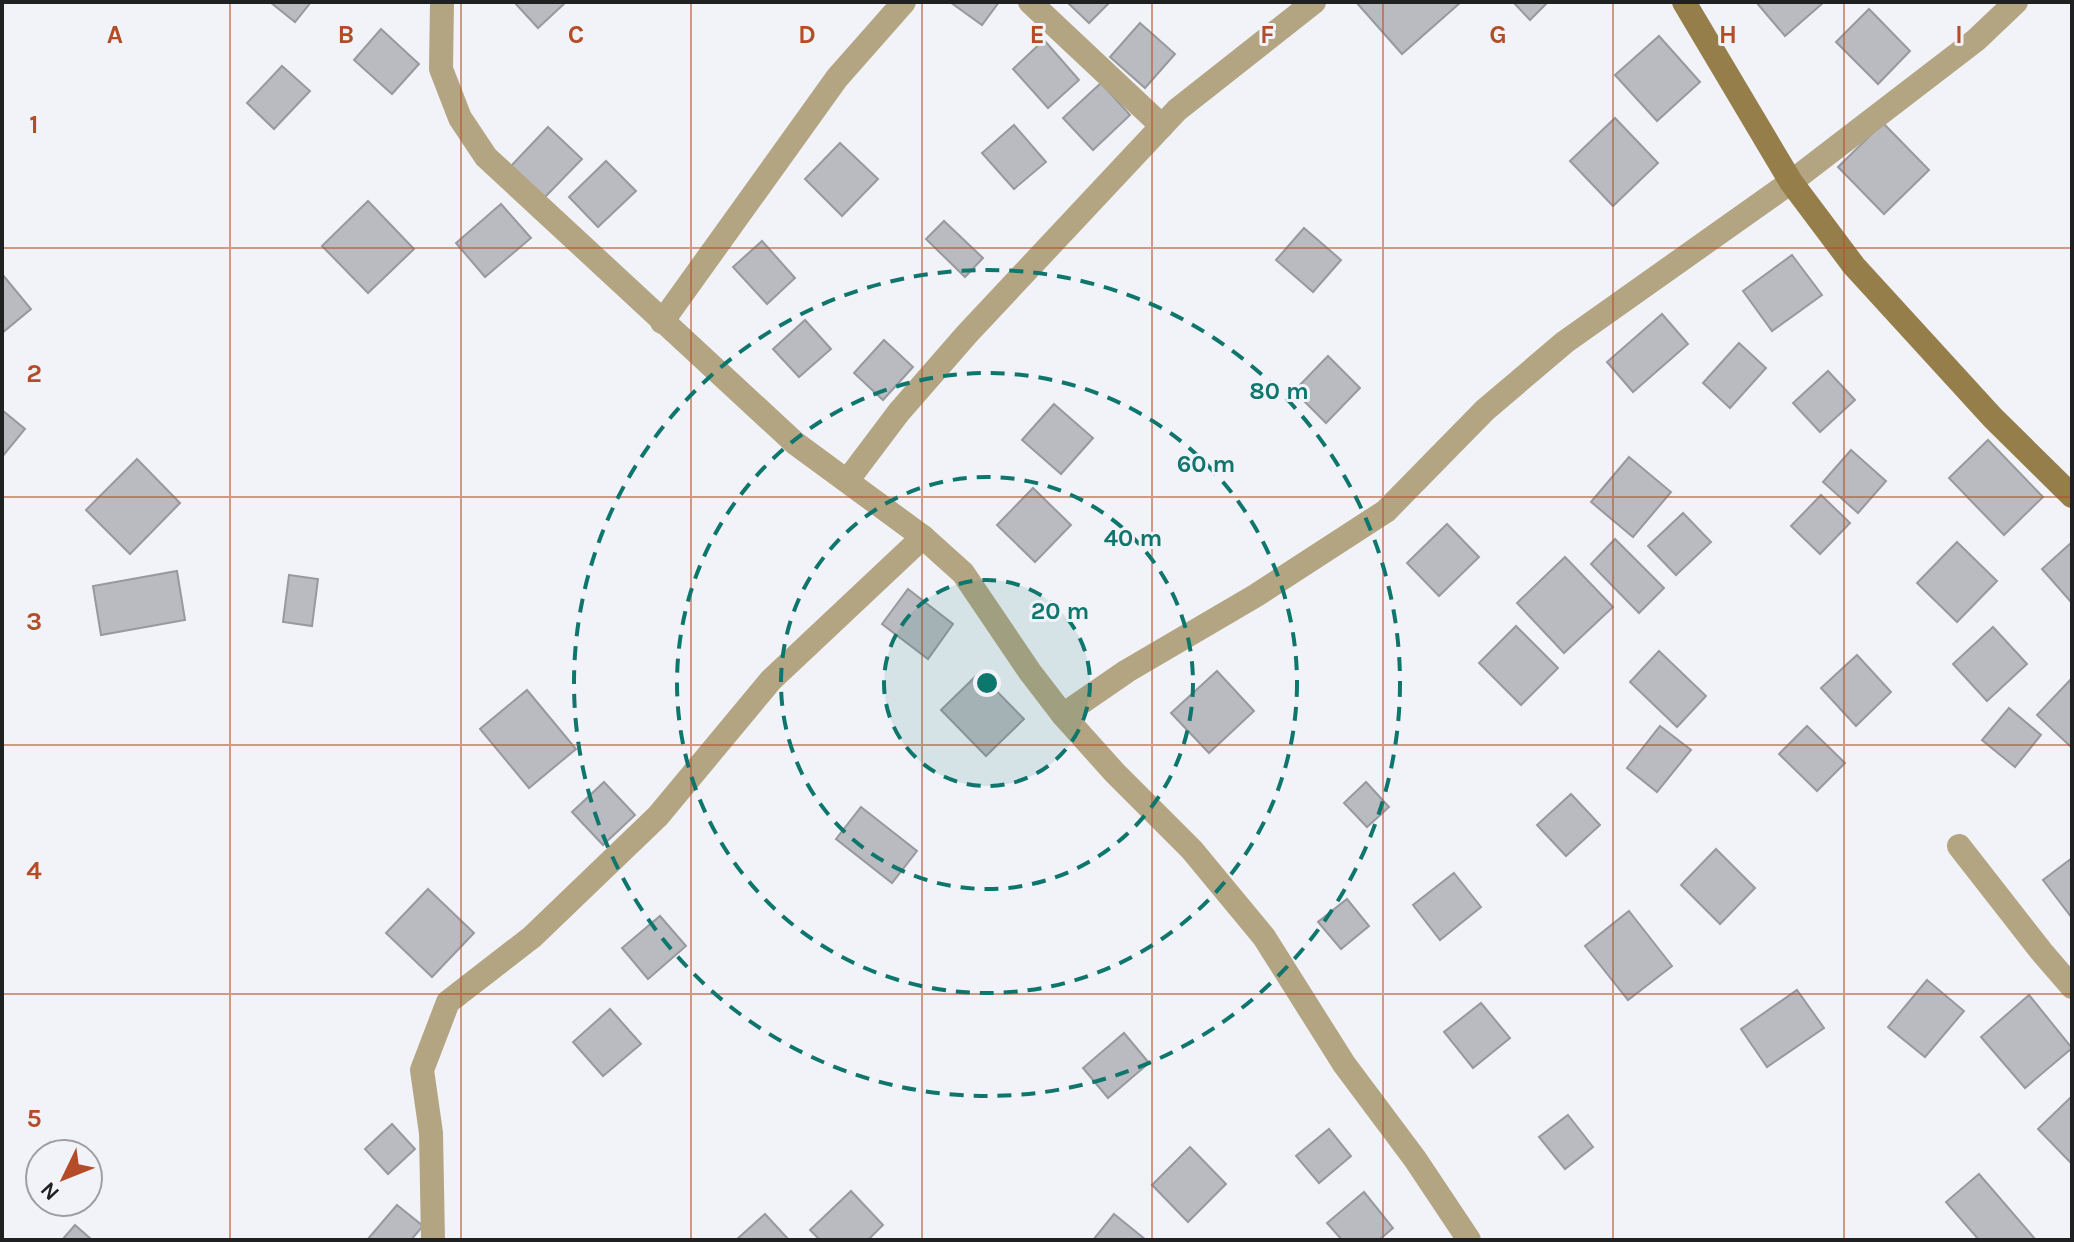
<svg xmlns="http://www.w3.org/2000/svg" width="2074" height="1242" font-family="Karla,sans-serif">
  <rect width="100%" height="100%" fill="#f1f3f8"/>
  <g fill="#b9bbc0" stroke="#97999d" stroke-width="2">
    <path d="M270 2H311L295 22Z"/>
    <path d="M514 2H566L538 28Z"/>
    <path d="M950 2H999L982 25Z"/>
    <path d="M1067 2H1110L1089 23Z"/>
    <path d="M1356 2H1461L1402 54Z"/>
    <path d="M1513 2H1548L1530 20Z"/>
    <path d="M1756 2H1824L1785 36Z"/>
    <path d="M1869 9 1910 51 1878 84 1836 42Z"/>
    <path d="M1140 23 1175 54 1145 88 1110 57Z"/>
    <path d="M381 29 419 64 392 94 354 60Z"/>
    <path d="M1659 36 1700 82 1657 121 1615 75Z"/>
    <path d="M1044 40 1079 80 1048 108 1013 69Z"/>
    <path d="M282 66 310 91 274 129 247 103Z"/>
    <path d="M1101 83 1130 115 1093 150 1063 118Z"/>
    <path d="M1615 118 1658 163 1613 206 1570 161Z"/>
    <path d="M1883 123 1929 170 1884 214 1838 167Z"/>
    <path d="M1014 125 1046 162 1014 189 982 153Z"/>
    <path d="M548 127 582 159 544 198 511 166Z"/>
    <path d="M840 143 878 179 842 216 805 179Z"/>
    <path d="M606 161 636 191 598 227 569 197Z"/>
    <path d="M368 201 414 249 368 293 322 246Z"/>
    <path d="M501 204 531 238 485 277 456 243Z"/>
    <path d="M944 221 983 258 965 277 926 239Z"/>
    <path d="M1304 228 1341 260 1313 292 1276 260Z"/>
    <path d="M762 241 795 278 767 304 733 267Z"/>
    <path d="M1792 255 1822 295 1772 331 1743 291Z"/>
    <path d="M2 274 31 309 2 333Z"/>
    <path d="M1662 314 1688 344 1633 392 1607 362Z"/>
    <path d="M805 320 831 349 799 377 773 349Z"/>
    <path d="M884 340 913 367 883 400 854 373Z"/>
    <path d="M1739 343 1766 368 1730 408 1703 383Z"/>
    <path d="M1328 356 1360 388 1326 423 1294 391Z"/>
    <path d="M1828 371 1855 400 1820 432 1793 403Z"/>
    <path d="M1054 404 1093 438 1061 474 1022 440Z"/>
    <path d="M2 410 25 429 2 457Z"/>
    <path d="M1988 440 2043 497 2004 535 1949 478Z"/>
    <path d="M1851 450 1886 481 1858 513 1823 482Z"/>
    <path d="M1629 457 1671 492 1633 537 1591 502Z"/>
    <path d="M137 459 180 503 130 554 86 510Z"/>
    <path d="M1033 488 1071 525 1035 562 997 525Z"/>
    <path d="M1821 495 1850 523 1820 554 1791 526Z"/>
    <path d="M1683 513 1711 542 1676 575 1648 546Z"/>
    <path d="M1447 524 1479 557 1439 596 1407 563Z"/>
    <path d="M1615 539 1664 588 1639 613 1591 564Z"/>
    <path d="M1957 542 1997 581 1957 622 1917 583Z"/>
    <path d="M2072 542V603L2042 569Z"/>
    <path d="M1565 557 1613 607 1564 653 1517 603Z"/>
    <path d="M177 571 185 620 101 635 93 586Z"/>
    <path d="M289 575 318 579 312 626 283 622Z"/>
    <path d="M908 589 953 624 928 659 882 624Z"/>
    <path d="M1516 626 1558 668 1521 705 1479 663Z"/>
    <path d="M1993 627 2027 664 1987 701 1953 664Z"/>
    <path d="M1659 651 1706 696 1677 727 1630 682Z"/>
    <path d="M1857 655 1891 692 1856 726 1821 688Z"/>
    <path d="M1217 671 1254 711 1209 753 1171 713Z"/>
    <path d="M979 673 1024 719 986 756 941 710Z"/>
    <path d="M2072 678V748L2037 715Z"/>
    <path d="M527 690 576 749 529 788 480 729Z"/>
    <path d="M2009 708 2041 735 2015 767 1982 740Z"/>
    <path d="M1660 726 1691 750 1657 792 1627 768Z"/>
    <path d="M1807 726 1845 763 1817 791 1779 754Z"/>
    <path d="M604 782 635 815 603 845 572 812Z"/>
    <path d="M1366 782 1389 807 1367 827 1344 803Z"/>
    <path d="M1571 794 1600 825 1566 856 1537 825Z"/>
    <path d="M861 807 917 851 892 883 836 839Z"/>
    <path d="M1716 849 1755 888 1720 924 1681 885Z"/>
    <path d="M2072 858V918L2043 880Z"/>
    <path d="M1454 873 1481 907 1440 940 1413 905Z"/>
    <path d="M428 889 474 933 432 977 386 933Z"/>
    <path d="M1347 899 1369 926 1341 949 1318 922Z"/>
    <path d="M1629 911 1672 966 1628 1000 1585 946Z"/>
    <path d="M660 916 686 946 648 979 622 948Z"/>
    <path d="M1927 980 1964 1011 1925 1057 1888 1027Z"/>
    <path d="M1797 990 1824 1028 1767 1067 1741 1029Z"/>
    <path d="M2029 995 2072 1048 2025 1088 1981 1037Z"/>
    <path d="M1481 1003 1510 1038 1473 1068 1444 1032Z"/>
    <path d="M610 1009 641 1044 603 1076 573 1042Z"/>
    <path d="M1124 1033 1149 1063 1108 1098 1083 1068Z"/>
    <path d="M2072 1096V1164L2038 1129Z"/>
    <path d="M1568 1115 1593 1147 1565 1169 1539 1137Z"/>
    <path d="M392 1124 415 1149 388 1174 365 1149Z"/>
    <path d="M1329 1129 1351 1156 1319 1183 1296 1156Z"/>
    <path d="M1190 1147 1226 1184 1188 1222 1152 1185Z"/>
    <path d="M1979 1174 2035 1239 2034 1240H1979L1946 1202Z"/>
    <path d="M851 1191 883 1225 868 1240H820L810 1230Z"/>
    <path d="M1364 1192 1393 1228 1379 1240H1342L1327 1223Z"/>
    <path d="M397 1205 423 1226 411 1240H367Z"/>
    <path d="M765 1214 789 1240H736Z"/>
    <path d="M1114 1214 1146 1240H1093Z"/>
    <path d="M75 1225 92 1240H62Z"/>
  </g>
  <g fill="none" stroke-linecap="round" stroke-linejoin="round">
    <g stroke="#b4a582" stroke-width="24">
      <path d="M442 2 441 69 460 118 486 157 795 443 923 537 963 573 1030 672 1063 715 1115 773 1192 850 1264 937 1344 1064 1415 1159 1469 1240"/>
      <path d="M1030 2 1162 126"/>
      <path d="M662 322 837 78 904 2"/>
      <path d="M847 481 899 412 967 334 1177 110 1314 2"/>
      <path d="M1063 715 1127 671 1255 596 1386 511 1485 410 1565 342 1791 182 1976 40 2016 2"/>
      <path d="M1959 846 2041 951 2072 987"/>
      <path d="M433 1240 431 1133 422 1070 448 1002 532 937 658 816 771 680 923 537"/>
    </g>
    <path stroke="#957e49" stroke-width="24" d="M1684 2 1791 182 1854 266 1993 418 2072 496"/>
  </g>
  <path fill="none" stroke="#b44d27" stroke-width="2" stroke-opacity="0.55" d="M230 2V1240M461 2V1240M691 2V1240M922 2V1240M1152 2V1240M1383 2V1240M1613 2V1240M1844 2V1240M2 248H2072M2 497H2072M2 745H2072M2 994H2072"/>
  <circle cx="987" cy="683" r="103" fill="#0f766e" fill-opacity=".12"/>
  <g fill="none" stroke="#0f766e" stroke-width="4" stroke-dasharray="14 10">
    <circle cx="987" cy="683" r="103"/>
    <circle cx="987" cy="683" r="206"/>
    <circle cx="987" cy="683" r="310"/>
    <circle cx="987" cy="683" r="413"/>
  </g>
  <g font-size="26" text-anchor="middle" font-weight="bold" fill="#b44d27" stroke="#f1f3f8" stroke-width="6" stroke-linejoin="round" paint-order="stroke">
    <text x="115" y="43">A</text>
    <text x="346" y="43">B</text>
    <text x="576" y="43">C</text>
    <text x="807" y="43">D</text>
    <text x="1037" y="43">E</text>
    <text x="1267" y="43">F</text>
    <text x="1498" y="43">G</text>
    <text x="1728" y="43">H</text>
    <text x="1959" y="43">I</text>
    <text x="34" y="133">1</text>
    <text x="34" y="382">2</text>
    <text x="34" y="630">3</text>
    <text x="34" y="879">4</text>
    <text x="34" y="1127">5</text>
  </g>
  <circle cx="987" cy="683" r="12" fill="#0f766e" stroke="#f1f3f8" stroke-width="4"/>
  <g font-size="24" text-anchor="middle" font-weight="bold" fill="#0f766e" stroke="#f1f3f8" stroke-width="6" stroke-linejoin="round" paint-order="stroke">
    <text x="1279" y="399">80 m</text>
    <text x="1206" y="472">60 m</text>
    <text x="1133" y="546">40 m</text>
    <text x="1060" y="619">20 m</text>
  </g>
  <rect width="2074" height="1242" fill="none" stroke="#1f2022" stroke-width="8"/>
  <g transform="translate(64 1178) rotate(227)"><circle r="38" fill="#f1f3f8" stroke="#9d9fa2" stroke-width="2"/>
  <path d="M0-6L14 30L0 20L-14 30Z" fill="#b44d27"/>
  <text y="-12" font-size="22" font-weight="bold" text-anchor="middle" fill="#1f2022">N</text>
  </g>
</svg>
